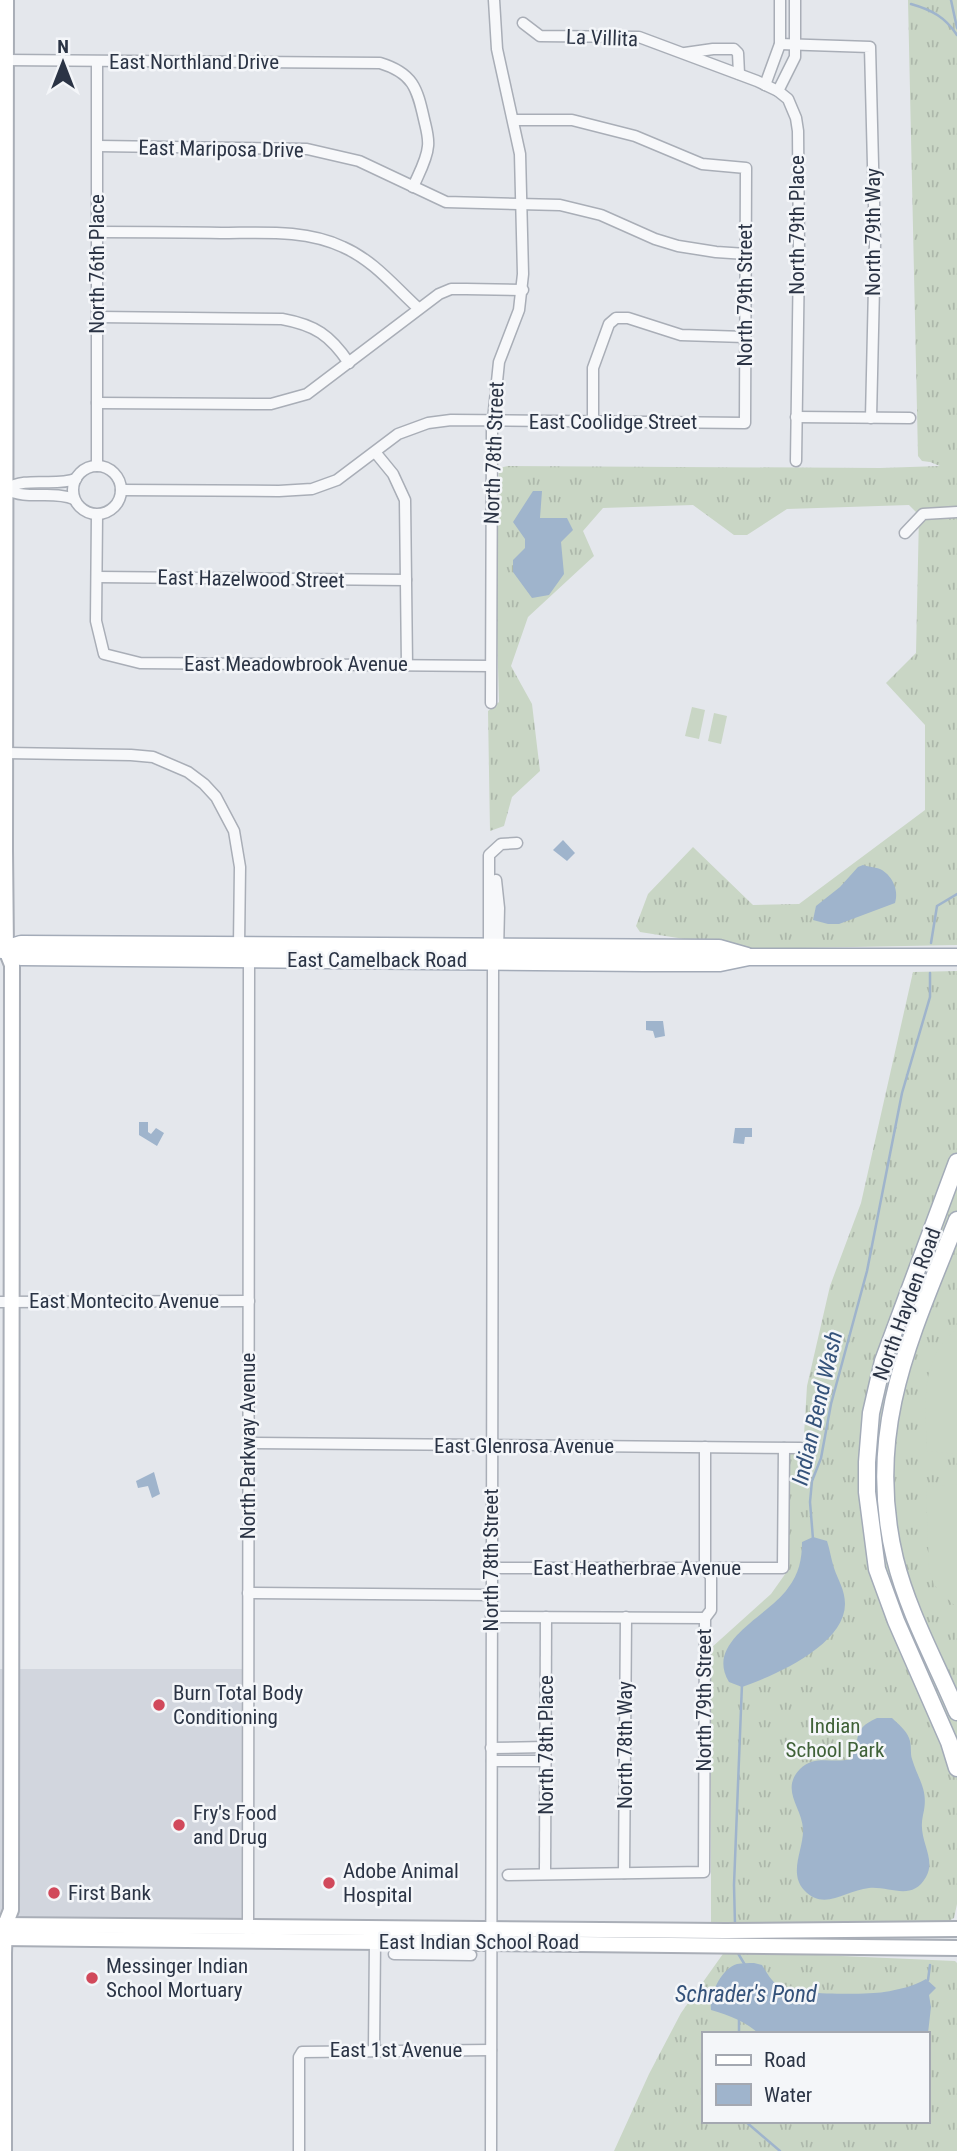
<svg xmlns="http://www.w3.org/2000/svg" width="957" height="2151" font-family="'Roboto Condensed',sans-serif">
  <defs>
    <pattern id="grass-tufts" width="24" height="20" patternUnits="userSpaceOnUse" patternTransform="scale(1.75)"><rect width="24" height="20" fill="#c9d6c5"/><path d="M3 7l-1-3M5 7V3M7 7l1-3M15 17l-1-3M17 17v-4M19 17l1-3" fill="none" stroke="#adb8ab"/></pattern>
  </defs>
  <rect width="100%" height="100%" fill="#e4e7ec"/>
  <path fill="#d2d6de" d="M0 1669H242V1922L0 1919Z"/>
  <g fill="url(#grass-tufts)" fill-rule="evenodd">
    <path d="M908 0H957V945L748 949 640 932 636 926 648 894 693 847 753 905 799 904 925 810V725L886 683 916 653 919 515 909 505 787 509 747 535H734L693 505 603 508 583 531 594 556 528 617 511 666 532 704 540 771 512 797 504 826 490 831 488 711 499 702 496 598 499 468 508 466 880 468 940 466 930 462 922 461 918 456Z"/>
    <path d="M957 971V1904L954 1918 947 1922 925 1923 711 1926V1648L771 1594 788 1570 789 1452 803 1451 807 1386 830 1286 861 1203 913 972Z"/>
    <path d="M725 1951 955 1961 957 1963V2151H614L649 2074 681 2013ZM703 2034H927V2121H703Z"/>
  </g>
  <g fill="#c9d6c5">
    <path d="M692 707 705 710 699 739 685 736Z"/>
    <path d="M714 713 727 716 721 744 708 741Z"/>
    <path d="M957 1329V1454L927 1451C926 1407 918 1359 957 1329Z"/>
    <path d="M957 1484V1608L934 1585 929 1567 926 1487Z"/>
  </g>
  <g fill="#9fb4cc">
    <path d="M533 491H542L540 518H567L573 530 561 542 564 574 549 595 532 598 513 572V560L525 548V539L513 522Z"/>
    <path d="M563 840 575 853 567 861 553 850Z"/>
    <path d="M863 865C869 867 877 867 882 870 893 877 899 891 895 903L839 924H828L813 920 816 906 840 887 858 867Z"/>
    <path d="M646 1021H663L665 1036 655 1038 653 1031 646 1030Z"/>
    <path d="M139 1122H148V1132L151 1134 156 1128 164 1133 157 1146 139 1135Z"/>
    <path d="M735 1128H752V1137H745L744 1144 733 1143Z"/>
    <path d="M154 1472 160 1494 152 1498 148 1486 138 1488 136 1481Z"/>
    <path d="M813 1537 827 1541C830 1550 831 1559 834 1568 838 1580 845 1590 845 1604 845 1645 774 1676 742 1687L729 1682C704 1641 769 1616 788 1588 799 1574 802 1559 802 1542Z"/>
    <path d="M877 1718H892C898 1724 906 1730 909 1738 912 1745 910 1753 912 1759 919 1782 929 1790 923 1815 917 1841 937 1857 926 1877 912 1902 890 1886 869 1888 846 1890 824 1912 804 1890 788 1872 804 1849 803 1829 802 1807 780 1790 800 1769 815 1754 833 1764 851 1759 862 1740 850 1730 877 1718Z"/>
    <path d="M754 1963 762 1965C767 1973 771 1981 779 1986 794 1995 865 1995 884 1992 898 1990 914 1986 926 1979L936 1988 929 1995 931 2007 928 2033 759 2034C747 2022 729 2015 711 2010 709 1995 721 1969 737 1964 742 1963 749 1963 754 1963Z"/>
  </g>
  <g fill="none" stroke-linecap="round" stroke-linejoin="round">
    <g stroke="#9fb4cc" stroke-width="2.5">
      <path d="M951 0 957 28"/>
      <path d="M911 4C932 10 945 17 957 35"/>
      <path d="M931 943 937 906 957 894"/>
      <path d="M813 1539 810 1502 812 1481 821 1458 831 1404 867 1271 902 1093 930 997V973"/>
      <path d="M735 1925 734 1885 742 1684"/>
      <path d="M736 1950 745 1965"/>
      <path d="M928 1980 930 1965"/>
      <path d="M739 2020V2034"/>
      <path d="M745 2121 780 2151"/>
    </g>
    <defs>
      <g id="street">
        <path d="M523 23 540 36 639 37 757 81 778 91 788 99 796 118 798 131 799 255 796 461"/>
        <path d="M780 44 870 47 875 243 871 418"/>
        <path d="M685 53 713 49H734L738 53 739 74"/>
        <path d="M5 60 380 63C413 73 417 88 424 119 426 128 429 137 428 146 427 160 418 175 413 187"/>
        <path d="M765 85 780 44V0"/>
        <path d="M778 91 795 57V0"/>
        <path d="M98 146 307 149 359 161 446 202 560 205 601 215 655 239 678 246 716 252 746 254"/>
        <path d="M97 232C138 232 180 232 221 233 261 233 305 229 343 247 373 260 394 286 418 308"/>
        <path d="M97 317 282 319C315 325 330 335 349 363"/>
        <path d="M97 403 271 404 307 394 439 294 451 289H466L523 290"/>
        <path d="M796 417 910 418"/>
        <path d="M593 421V368L609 324 616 318H628L681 335 745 337"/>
        <path d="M375 452 393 474 405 500 407 665"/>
        <circle cx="97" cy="490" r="24"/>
        <path d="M97 466V62"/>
        <path d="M6 489C27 476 53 487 76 479"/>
        <path d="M6 489C27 501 52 490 74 499"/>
        <path d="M121 490 279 491 312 489 337 480 398 434 428 423 451 420 745 423 746 168 702 164 635 136 572 120H514"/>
        <path d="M97 515 96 621 104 654 140 663 490 666"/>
        <path d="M905 533 923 514 957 512"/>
        <path d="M97 577 406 580"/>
        <path d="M491 703 492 430 499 362 519 310 523 274 520 154 497 49 494 0"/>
        <path d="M6 753 131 755 153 757 188 772 204 784 216 797 234 831 240 867 239 945 249 959 248 1930"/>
        <path d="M496 880 499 908 498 952"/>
        <path d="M0 1302 249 1301"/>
        <path d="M248 1443 801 1448"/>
        <path d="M492 1568H783L784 1448"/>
        <path d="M248 1593 491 1595"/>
        <path d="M491 1617 705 1618"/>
        <path d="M491 1748 546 1747"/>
        <path d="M492 1761H546"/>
        <path d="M545 1873 546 1617"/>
        <path d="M624 1873 626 1617"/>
        <path d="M508 1875 704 1872 705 1618 711 1610V1577L705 1568V1447"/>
        <path d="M394 1954 471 1955"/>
        <path d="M374 2050 375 1941"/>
        <path d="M299 2151V2057L302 2052 491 2050"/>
        <path d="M491 2151 493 968 489 961V855L501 844 517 843"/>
      </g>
      <g id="secondary">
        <path d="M0 1925 725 1931 957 1929"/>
        <path d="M0 1938 957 1948"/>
        <path d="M4 2151V1953L5 1925 11 1910 12 965 6 950 5 850 6 0"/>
      </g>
      <g id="primary">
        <path d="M2 950 21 944 719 948 747 956"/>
        <path d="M6 950 21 957 645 963H720L749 957H957"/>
        <path d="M957 1162 883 1361 871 1413 867 1462V1492L877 1569 896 1621 949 1742 957 1768"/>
        <path d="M957 1220C911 1336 864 1430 895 1559 908 1612 936 1662 957 1712"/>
      </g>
    </defs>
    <use href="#street" stroke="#a9aeb7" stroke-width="13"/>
    <use href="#secondary" stroke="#a9aeb7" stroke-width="18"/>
    <use href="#primary" stroke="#a3abb8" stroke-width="19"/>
    <use href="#street" stroke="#f7f8fa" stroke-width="10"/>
    <use href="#secondary" stroke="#fff" stroke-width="14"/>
    <use href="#primary" stroke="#fff" stroke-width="16"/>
  </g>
  <g fill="#d1495b" stroke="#f4f6f9" stroke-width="2.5">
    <circle cx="159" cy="1705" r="7"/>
    <circle cx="179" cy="1825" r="7"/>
    <circle cx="329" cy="1883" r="7"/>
    <circle cx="54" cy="1893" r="7"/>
    <circle cx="92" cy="1978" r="7"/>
  </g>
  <g text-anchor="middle" stroke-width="5" stroke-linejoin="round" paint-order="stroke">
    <g font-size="21" fill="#2b3445" stroke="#f4f6f9">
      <text transform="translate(602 38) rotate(2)" y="7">La Villita</text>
      <text x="194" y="69">East Northland Drive</text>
      <text transform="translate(221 149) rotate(1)" y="7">East Mariposa Drive</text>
      <text transform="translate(797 225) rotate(-90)" y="7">North 79th Place</text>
      <text transform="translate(873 232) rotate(-90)" y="7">North 79th Way</text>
      <text transform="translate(97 264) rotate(-90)" y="7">North 76th Place</text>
      <text transform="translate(745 295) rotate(-90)" y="7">North 79th Street</text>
      <text x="613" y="429">East Coolidge Street</text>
      <text transform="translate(494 453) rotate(-88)" y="7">North 78th Street</text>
      <text transform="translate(251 579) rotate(1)" y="7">East Hazelwood Street</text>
      <text x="296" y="671">East Meadowbrook Avenue</text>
      <text x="377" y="967">East Camelback Road</text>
      <text x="124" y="1308">East Montecito Avenue</text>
      <text transform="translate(907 1304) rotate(-70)" y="7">North Hayden Road</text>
      <text transform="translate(248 1446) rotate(-90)" y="7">North Parkway Avenue</text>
      <text x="524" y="1453">East Glenrosa Avenue</text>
      <text transform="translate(491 1560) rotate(-90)" y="7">North 78th Street</text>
      <text x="637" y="1575">East Heatherbrae Avenue</text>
      <text transform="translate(704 1700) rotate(-90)" y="7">North 79th Street</text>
      <text transform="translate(546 1745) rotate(-90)" y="7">North 78th Place</text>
      <text transform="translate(625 1745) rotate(-90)" y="7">North 78th Way</text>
      <text x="479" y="1949">East Indian School Road</text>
      <text x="396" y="2057">East 1st Avenue</text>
    </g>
    <g font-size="21" fill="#2b3445" stroke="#f4f6f9" text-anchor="start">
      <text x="173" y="1700">Burn Total Body<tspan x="173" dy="24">Conditioning</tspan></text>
      <text x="193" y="1820">Fry's Food<tspan x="193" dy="24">and Drug</tspan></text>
      <text x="343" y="1878">Adobe Animal<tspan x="343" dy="24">Hospital</tspan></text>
      <text x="68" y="1900">First Bank</text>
      <text x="106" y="1973">Messinger Indian<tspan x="106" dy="24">School Mortuary</tspan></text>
    </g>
    <g font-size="21" fill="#3f6138" stroke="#f4f6f9">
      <text x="835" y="1733">Indian<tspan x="835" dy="24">School Park</tspan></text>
    </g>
    <g font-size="23" font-style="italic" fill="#34527a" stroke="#f4f6f9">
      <text transform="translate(817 1408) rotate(-77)" y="8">Indian Bend Wash</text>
      <text x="746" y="2002">Schrader's Pond</text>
    </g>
  </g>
  <rect x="702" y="2032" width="228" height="91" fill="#f4f6f9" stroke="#a4a8b1" stroke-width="2"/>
  <rect x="716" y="2055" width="35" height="10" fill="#ffffff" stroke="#a4a8b1" stroke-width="2"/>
  <text x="764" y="2067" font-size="21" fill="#2b3445">Road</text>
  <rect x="716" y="2084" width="35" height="21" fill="#9fb4cc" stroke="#a4a8b1" stroke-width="2"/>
  <text x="764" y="2102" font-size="21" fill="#2b3445">Water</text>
  <g transform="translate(63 63)" stroke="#f4f6f9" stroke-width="5" paint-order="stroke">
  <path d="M0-5L12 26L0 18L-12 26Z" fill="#2b3445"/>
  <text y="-10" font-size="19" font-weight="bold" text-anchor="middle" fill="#2b3445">N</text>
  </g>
</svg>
